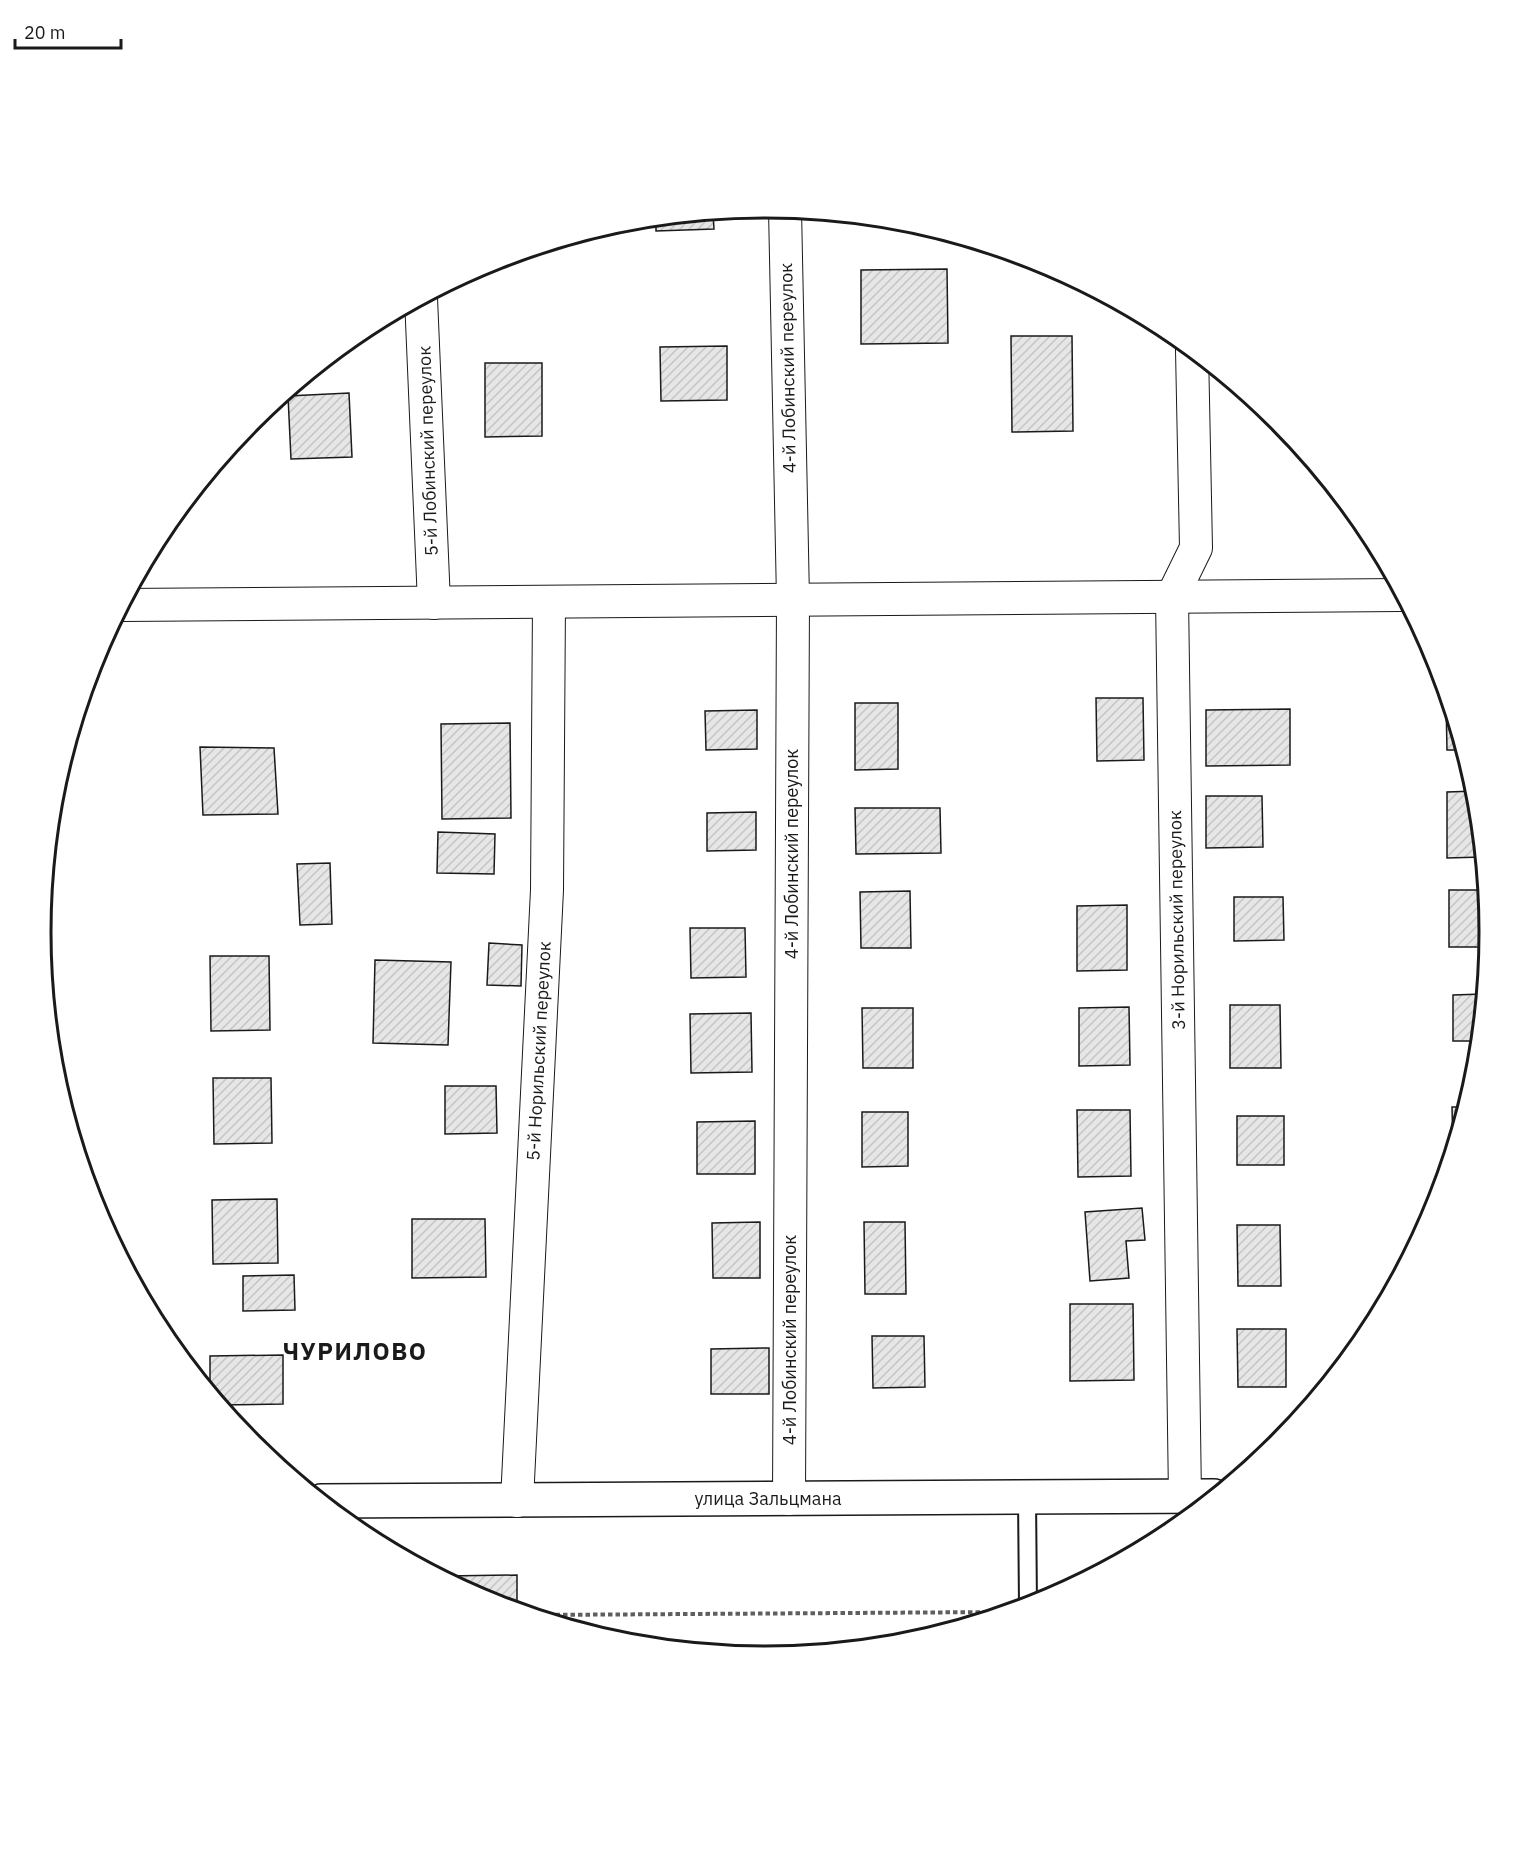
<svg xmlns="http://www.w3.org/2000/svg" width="1530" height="1864" font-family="'IBM Plex Sans',sans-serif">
  <defs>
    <pattern id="building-hatch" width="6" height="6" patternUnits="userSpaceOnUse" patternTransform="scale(1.5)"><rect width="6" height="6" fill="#e6e6e6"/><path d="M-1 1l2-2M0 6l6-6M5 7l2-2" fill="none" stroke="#c5c5c5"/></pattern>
  </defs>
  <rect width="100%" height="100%" fill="#fff"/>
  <g fill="url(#building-hatch)" stroke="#1a1a1a" stroke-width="1.5">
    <path d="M713 213 714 229 656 231V218Z"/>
    <path d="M947 269 948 343 861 344V270Z"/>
    <path d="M373 324V335L355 336 363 329Z"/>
    <path d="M1011 336H1072L1073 431 1012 432Z"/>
    <path d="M727 346V400L661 401 660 347Z"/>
    <path d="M485 363H542V436L485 437Z"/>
    <path d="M349 393 352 457 291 459 288 396Z"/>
    <path d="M1096 698H1143L1144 760 1097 761Z"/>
    <path d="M1446 701H1448L1463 750H1447Z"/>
    <path d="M855 703H898V769L855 770Z"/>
    <path d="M1290 709V765L1206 766V710Z"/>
    <path d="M757 710V749L706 750 705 711Z"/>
    <path d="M510 723 511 818 442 819 441 724Z"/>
    <path d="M200 747 274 748 278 814 203 815Z"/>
    <path d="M1476 791 1482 857 1447 858V792Z"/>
    <path d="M1206 796H1262L1263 847 1206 848Z"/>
    <path d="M855 808H940L941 853 856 854Z"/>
    <path d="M756 812V850L707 851V813Z"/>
    <path d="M438 832 495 834 494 874 437 873Z"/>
    <path d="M330 863 332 924 300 925 297 864Z"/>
    <path d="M1449 890H1485L1489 932 1488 947H1449Z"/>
    <path d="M910 891 911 948H861L860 892Z"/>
    <path d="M1234 897H1283L1284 940 1234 941Z"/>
    <path d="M1127 905V970L1077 971V906Z"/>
    <path d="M690 928H745L746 977 691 978Z"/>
    <path d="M489 943 522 945 521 986 487 985Z"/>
    <path d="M210 956H269L270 1030 211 1031Z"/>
    <path d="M375 960 451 962 448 1045 373 1043Z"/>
    <path d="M1483 994 1479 1041H1453V995Z"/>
    <path d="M1230 1005H1280L1281 1068H1230Z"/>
    <path d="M1129 1007 1130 1065 1079 1066V1008Z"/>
    <path d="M862 1008H913V1068H863Z"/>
    <path d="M751 1013 752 1072 691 1073 690 1014Z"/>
    <path d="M213 1078H271L272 1143 214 1144Z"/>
    <path d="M445 1086H496L497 1133 445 1134Z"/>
    <path d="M1452 1107H1465L1453 1149Z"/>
    <path d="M1077 1110H1130L1131 1176 1078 1177Z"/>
    <path d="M862 1112H908V1166L862 1167Z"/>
    <rect x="1237" y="1116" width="47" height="49"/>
    <path d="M755 1121V1174H697V1122Z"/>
    <path d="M277 1199 278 1263 213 1264 212 1200Z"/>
    <path d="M1142 1208 1145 1240 1126 1241 1129 1278 1090 1281 1085 1212Z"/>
    <path d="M412 1219H485L486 1277 412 1278Z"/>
    <path d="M760 1222V1278H713L712 1223Z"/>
    <path d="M864 1222H905L906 1294H865Z"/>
    <path d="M1237 1225H1280L1281 1286H1238Z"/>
    <path d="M294 1275 295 1310 243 1311V1276Z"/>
    <path d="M1070 1304H1133L1134 1380 1070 1381Z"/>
    <path d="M1237 1329H1286V1387H1238Z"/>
    <path d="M872 1336H924L925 1387 873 1388Z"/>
    <path d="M769 1348V1394H711V1349Z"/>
    <path d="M283 1355V1404L220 1405 210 1392V1356Z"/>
    <path d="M517 1575V1609L487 1601 446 1579V1576Z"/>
  </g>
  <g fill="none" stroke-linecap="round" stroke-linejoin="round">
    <defs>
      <path id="service" d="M1027 1497 1028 1606"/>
      <g id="minor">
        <path d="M785 209 793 599 789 1499"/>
        <path d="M421 298 434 603"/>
        <path d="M122 605 1402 595"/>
        <path d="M1185 1497 1172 597 1196 548 1192 350"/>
        <path d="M517 1501 547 890 549 602"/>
      </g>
      <path id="tertiary" d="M321 1501 1214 1496"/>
    </defs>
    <use href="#service" stroke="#1a1a1a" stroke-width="20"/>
    <use href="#minor" stroke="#1a1a1a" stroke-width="34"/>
    <use href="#tertiary" stroke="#1a1a1a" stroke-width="36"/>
    <path stroke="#5f5f5f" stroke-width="4" stroke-dasharray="4.5 3" stroke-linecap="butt" d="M533 1615 1002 1612"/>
    <use href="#service" stroke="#fff" stroke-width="16"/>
    <use href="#minor" stroke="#fff" stroke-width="32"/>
    <use href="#tertiary" stroke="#fff" stroke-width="33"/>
  </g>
  <g text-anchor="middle" stroke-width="4.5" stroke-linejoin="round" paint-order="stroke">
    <g font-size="18" fill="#1a1a1a" stroke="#fff">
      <text transform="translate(788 368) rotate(-91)" y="6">4-й Лобинский переулок</text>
      <text transform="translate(428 451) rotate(-92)" y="6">5-й Лобинский переулок</text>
      <text transform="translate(792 854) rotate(-90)" y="6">4-й Лобинский переулок</text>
      <text transform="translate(1177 920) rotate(-91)" y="6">3-й Норильский переулок</text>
      <text transform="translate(539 1051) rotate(-87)" y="6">5-й Норильский переулок</text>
      <text transform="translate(790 1340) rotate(-90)" y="6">4-й Лобинский переулок</text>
      <text x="768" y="1505">улица Зальцмана</text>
    </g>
    <g font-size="24" font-weight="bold" letter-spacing="1.5" fill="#1a1a1a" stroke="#fff">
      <text x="355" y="1360">ЧУРИЛОВО</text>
    </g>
  </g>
  <path d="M0 0H1530V1864H0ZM51 932a714 714 0 1 1 1428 0a714 714 0 1 1-1428 0Z" fill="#fff" fill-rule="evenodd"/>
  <path fill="none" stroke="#1a1a1a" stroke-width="3" d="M51 932a714 714 0 1 1 1428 0a714 714 0 1 1-1428 0Z"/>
  <path d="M15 39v9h106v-9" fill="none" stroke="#1a1a1a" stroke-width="3"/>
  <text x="24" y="39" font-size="18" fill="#1a1a1a" stroke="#ffffff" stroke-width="4.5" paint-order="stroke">20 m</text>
</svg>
